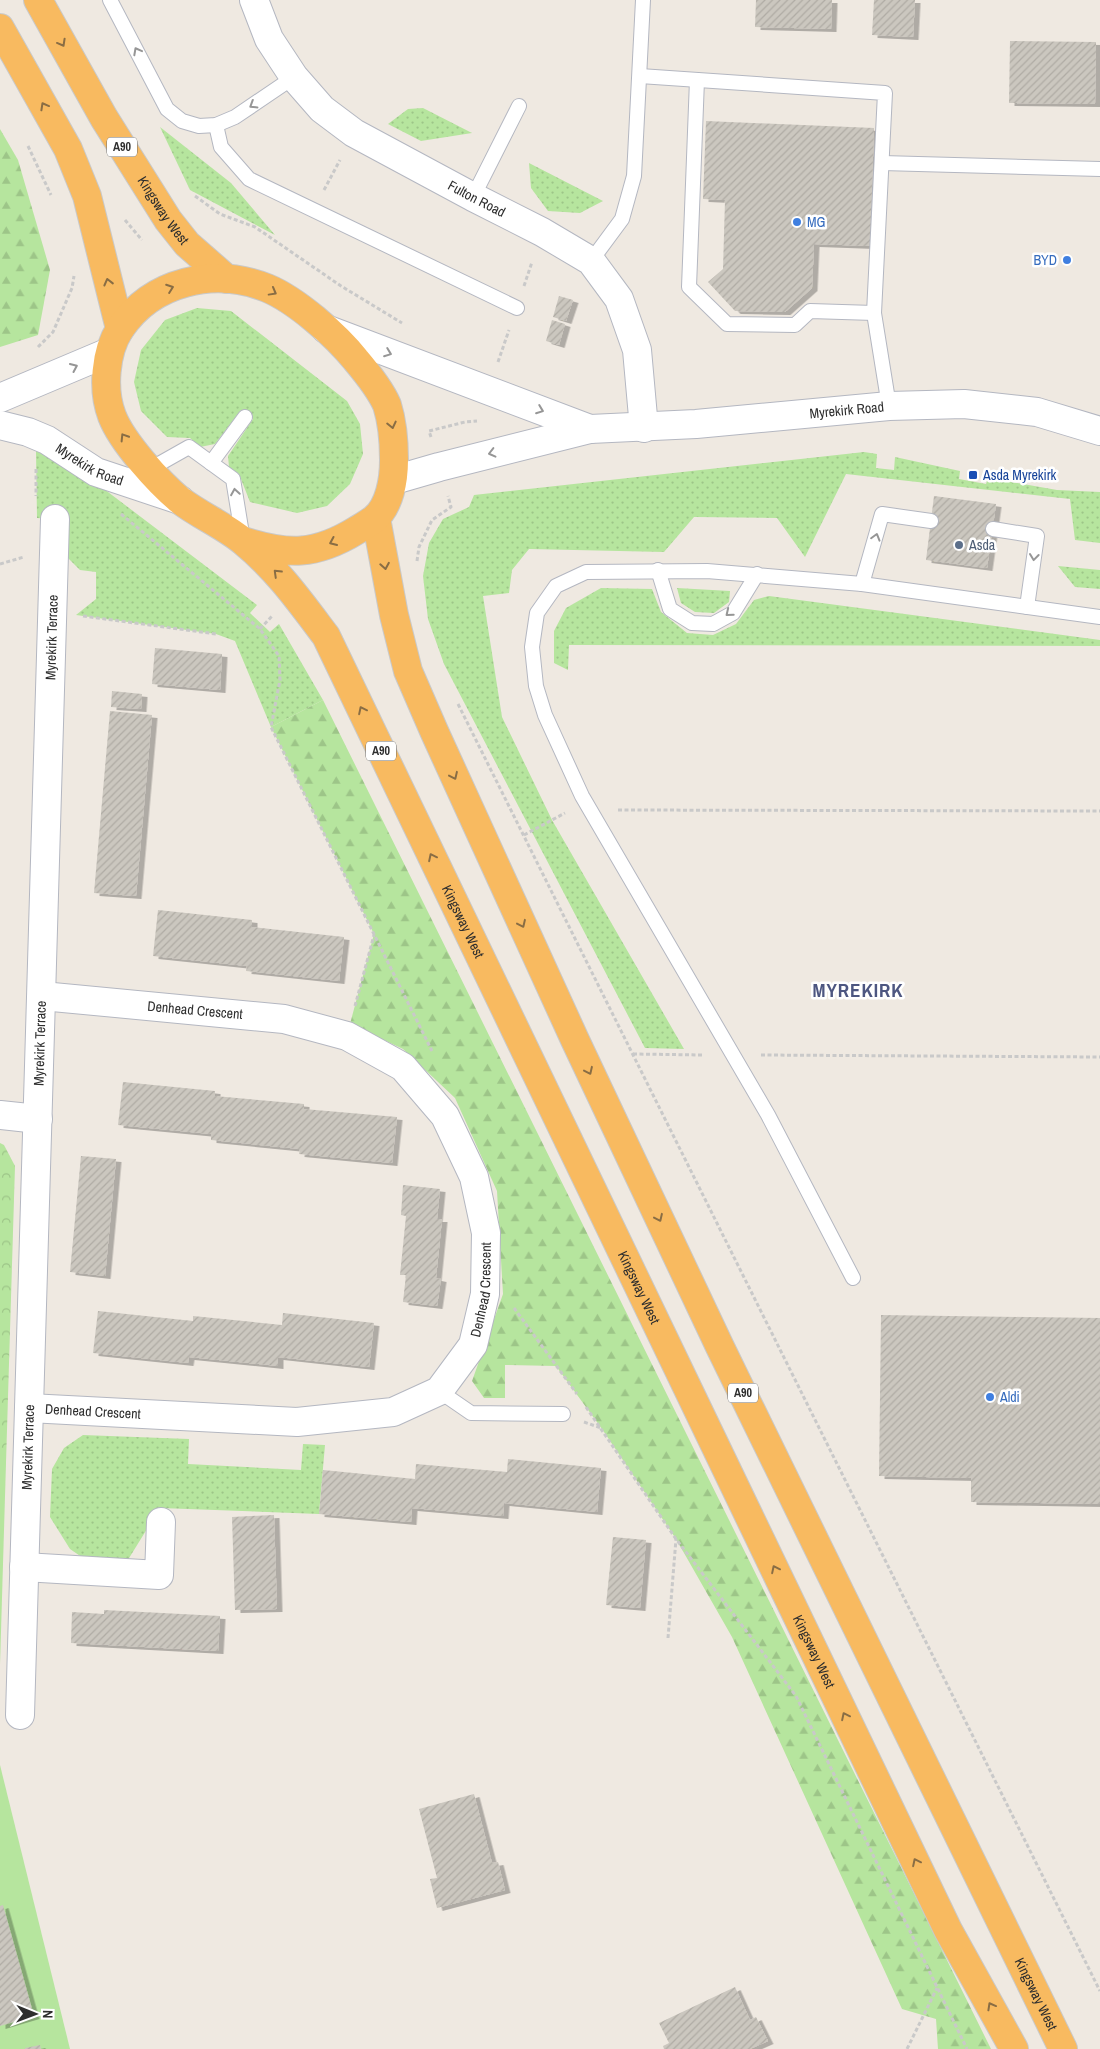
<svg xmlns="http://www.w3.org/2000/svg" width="1100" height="2049" font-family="'Archivo Narrow',sans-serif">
  <defs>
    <pattern id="grass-dots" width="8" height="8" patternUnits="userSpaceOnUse" patternTransform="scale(1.25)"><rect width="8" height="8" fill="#b6e59e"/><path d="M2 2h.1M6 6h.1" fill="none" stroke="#9dc588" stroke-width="1.8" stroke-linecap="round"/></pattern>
    <pattern id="forest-firs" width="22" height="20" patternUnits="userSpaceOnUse" patternTransform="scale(1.25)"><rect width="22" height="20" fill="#b6e59e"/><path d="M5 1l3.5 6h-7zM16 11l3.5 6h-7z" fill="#9dc588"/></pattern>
    <pattern id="park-crowns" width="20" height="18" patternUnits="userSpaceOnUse" patternTransform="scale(1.25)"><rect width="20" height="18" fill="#b6e59e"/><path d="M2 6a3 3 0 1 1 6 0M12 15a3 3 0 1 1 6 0" fill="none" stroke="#9dc588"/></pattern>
    <pattern id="building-hatch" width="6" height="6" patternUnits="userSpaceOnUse" patternTransform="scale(1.25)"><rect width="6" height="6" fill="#cbc7bf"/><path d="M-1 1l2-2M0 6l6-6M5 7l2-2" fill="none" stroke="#afaba4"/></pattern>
    <filter id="shadow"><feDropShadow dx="5.5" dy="3" stdDeviation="0" flood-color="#0004"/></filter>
  </defs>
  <rect width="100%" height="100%" fill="#efe9e1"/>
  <g fill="url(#grass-dots)">
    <path d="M423 108 472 133 421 141 388 124 408 109Z"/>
    <path d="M160 127 231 183 275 235 190 190Z"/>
    <path d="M529 163 603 201 580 213 548 211 531 188Z"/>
    <path d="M197 308 231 311 347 401 360 424 363 454 350 484 327 506 297 513 250 502 239 474 229 467 228 456 253 419 241 410 215 444 200 447 190 438 167 437 141 411 134 382 141 350 165 320Z"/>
    <path d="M36 451 75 467 257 605 250 613 270 632 279 624 323 700 271 727 235 641 216 634 76 615 96 599V572L80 570 68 558 67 520 37 518Z"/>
    <path d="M864 452 877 454 876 468 894 470 895 457 960 471 959 479 986 484 988 478 1057 490 1100 492V543L1075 540 1070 499 846 474 805 557 777 518 694 517 664 552 529 549 512 570 509 593 483 596 502 717 552 820 684 1049 645 1048 444 664 428 619 423 576 429 543 443 519 469 507 474 495Z"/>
    <path d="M1058 566 1100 570V589L1075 587Z"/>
    <path d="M601 588 652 589 661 612 687 633 713 635 736 624 754 600 769 596 1100 640V646L569 645 568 670 554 663V631L566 608Z"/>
    <path d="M677 588 730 591 729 602 714 613 695 612 681 603Z"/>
    <path d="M83 1435 189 1439 188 1464 301 1470 303 1444 325 1445 319 1514 160 1508 126 1563 89 1562 70 1549 50 1517 52 1469 64 1448Z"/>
  </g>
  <g fill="url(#forest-firs)">
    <path d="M0 129 18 160 50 270 38 335 0 347Z"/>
    <path d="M323 700 991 2049H938L936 2019 902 2009 732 1637 676 1539 602 1429 556 1366 505 1365V1398H484L472 1381 503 1294 497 1191 455 1098 403 1049 350 1024 374 934 271 727Z"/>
  </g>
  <path fill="url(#park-crowns)" d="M0 1143 4 1145 15 1166 6 1463H0Z"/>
  <g fill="#b6e59e">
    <path d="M0 1463H6L0 1665Z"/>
    <path d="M0 1765 70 2049H0Z"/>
  </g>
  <g fill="url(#building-hatch)" filter="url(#shadow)">
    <path d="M756 0H832L831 29 755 27Z"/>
    <path d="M874 0H915L913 37 872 35Z"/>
    <path d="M1010 41 1096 42 1095 104 1009 103Z"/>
    <path d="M706 121 874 128 870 246 814 244 812 288 785 312 735 311 708 282 723 269 725 200 703 199Z"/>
    <path d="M559 296 573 300 566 321 553 317Z"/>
    <path d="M552 320 565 324 559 345 546 341Z"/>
    <path d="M934 496 996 504 987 568 926 560Z"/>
    <path d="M155 648 222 654 220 690 152 684Z"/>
    <path d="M112 691 142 694 141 709 111 707Z"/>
    <path d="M110 711 152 715 136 896 94 893Z"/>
    <path d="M158 910 252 920V927L344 937 339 981 246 971 247 966 153 956Z"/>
    <path d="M123 1082 215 1091V1096L304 1104V1109L397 1117 392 1163 299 1154 300 1149 211 1140V1134L118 1125Z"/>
    <path d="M81 1156 116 1159 105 1276 70 1272Z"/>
    <path d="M403 1185 440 1189 437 1219H442L436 1278 441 1279 437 1306 403 1302 406 1275H400L406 1216 401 1215Z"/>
    <path d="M98 1311 193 1321V1316L282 1325 283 1313 374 1323 369 1367 278 1357V1366L189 1357 188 1363 93 1353Z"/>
    <path d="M881 1315 1100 1318V1504L971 1502V1478L879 1476Z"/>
    <path d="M508 1459 601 1468 597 1512 504 1503 503 1516 412 1508 411 1522 319 1514 323 1470 415 1479 416 1464 507 1472Z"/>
    <path d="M274 1515 277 1609 235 1610 232 1517Z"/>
    <path d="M613 1537 646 1540 640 1608 606 1605Z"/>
    <path d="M104 1610 220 1616 218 1651 71 1643 72 1612 104 1614Z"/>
    <path d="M474 1794 492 1863 498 1862 505 1890 437 1908 430 1879 437 1878 419 1809Z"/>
    <path d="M3 1905 34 2016 0 2026V1906Z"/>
    <path d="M735 1987 750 2020 756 2017 768 2041 750 2049H664L663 2046 669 2043 659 2023Z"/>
    <path d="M40 2045 41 2049H25V2048Z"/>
  </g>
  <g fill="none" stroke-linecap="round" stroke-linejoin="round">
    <defs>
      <g id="service">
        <path d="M110 0 167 109 182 121 199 126 216 125 235 117 294 77"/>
        <path d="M640 76 885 93 874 313 889 406"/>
        <path d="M697 80 689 287 727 324 795 325 810 311 874 313"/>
        <path d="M216 125 221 147 249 179 517 308"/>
        <path d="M882 163 1100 169"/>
        <path d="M473 197 519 106"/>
        <path d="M591 261 622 219 634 176 643 0"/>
        <path d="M211 463 245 417"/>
        <path d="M150 469 189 447 233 479 243 540"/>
        <path d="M993 529 1037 536 1027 607"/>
        <path d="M658 570 670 609 692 623 713 624 733 613 757 574"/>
        <path d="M862 584 882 514 931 521"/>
        <path d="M853 1278 768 1115 582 796 545 715 536 686 532 647 537 613 556 586 586 572 707 571 862 584 1100 617"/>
        <path d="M439 1391 471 1413 563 1414"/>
      </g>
      <g id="minor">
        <path id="s1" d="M254 0 269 39 294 77 322 109 354 133 473 197 542 232 591 261 619 299 637 350 644 428"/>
        <path d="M0 1115 38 1119"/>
        <path id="s2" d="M29 1408 297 1422 393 1412 439 1391 473 1345 485 1294 486 1233 474 1177 445 1116 403 1067 347 1036 284 1019 42 996"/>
        <path d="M24 1567 159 1575 161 1522"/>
        <path id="s3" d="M20 1715 55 519"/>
      </g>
      <g id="tertiary">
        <path d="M326 329 590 429"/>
        <path d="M0 398 109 352"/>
        <path id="s4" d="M0 425 28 432 47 440 96 472 180 500"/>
        <path id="s5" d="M394 480 439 467 590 429 696 424 889 406 964 404 1037 412 1100 431"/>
      </g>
      <g id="trunk">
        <path id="s6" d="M38 0 104 118 168 220 187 244 227 279"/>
        <path d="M0 28 68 149 87 196 120 329"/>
        <path id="s7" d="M376 518 394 615 408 671 434 731 575 1040 720 1347 1063 2049"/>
        <path id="s8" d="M243 541C288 555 315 556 357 530 362 527 369 523 374 519 390 506 394 479 394 460 394 441 393 424 387 405 380 389 367 373 356 360 336 335 296 300 267 288 214 267 152 281 120 329 105 352 102 390 112 416 122 442 159 483 181 501 201 516 225 526 244 542 277 569 301 603 326 636L948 1930 1014 2049"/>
      </g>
    </defs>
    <use href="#service" stroke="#b4b7c1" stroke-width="16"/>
    <use href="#minor" stroke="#b4b7c1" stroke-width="30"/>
    <use href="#tertiary" stroke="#b4b7c1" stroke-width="30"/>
    <use href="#trunk" stroke="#c9c9c9" stroke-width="30"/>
    <g stroke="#c9c9c9" stroke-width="3" stroke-dasharray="4 2.5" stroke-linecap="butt">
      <path d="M28 146 51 195"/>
      <path d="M324 190 340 160"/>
      <path d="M195 196 220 214 255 227 341 286 402 323"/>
      <path d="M125 220 142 240"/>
      <path d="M524 286 532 262"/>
      <path d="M38 347 53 332 72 288 74 276"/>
      <path d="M498 362 509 330"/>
      <path d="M431 437 429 431 465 422 477 421"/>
      <path d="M36 469V496"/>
      <path d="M121 514 260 629 279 656 280 680 271 727 432 1051"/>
      <path d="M417 561 419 547 432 520 451 507 448 496"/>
      <path d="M0 564 24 557"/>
      <path d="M83 616 216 634"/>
      <path d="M260 629 273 615"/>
      <path d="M458 704 1100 1991"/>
      <path d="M618 810 1100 811"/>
      <path d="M524 835 565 813"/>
      <path d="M355 1006 374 935"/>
      <path d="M633 1054 704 1055"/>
      <path d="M761 1055 1100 1057"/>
      <path d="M514 1308 577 1394"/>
      <path d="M586 1407 676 1539 796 1696 967 2049"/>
      <path d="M584 1422 601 1428"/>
      <path d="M668 1638 676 1539"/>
      <path d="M907 2049 937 1988"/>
    </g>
    <use href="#service" stroke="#fff" stroke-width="14"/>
    <use href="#minor" stroke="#fff" stroke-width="28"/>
    <use href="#tertiary" stroke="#fff" stroke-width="28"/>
    <use href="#trunk" stroke="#f8ba60" stroke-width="28"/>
  </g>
  <defs><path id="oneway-chevron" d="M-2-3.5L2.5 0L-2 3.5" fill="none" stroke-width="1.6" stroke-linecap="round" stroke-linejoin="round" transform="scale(1.25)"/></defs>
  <g stroke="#896d44">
    <use href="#oneway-chevron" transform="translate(62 43) rotate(61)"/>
    <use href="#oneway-chevron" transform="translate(44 106) rotate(-119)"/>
    <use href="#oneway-chevron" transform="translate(108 282) rotate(-104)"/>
    <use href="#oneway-chevron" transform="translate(170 288) rotate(-20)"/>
    <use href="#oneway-chevron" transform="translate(273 292) rotate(29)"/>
    <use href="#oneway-chevron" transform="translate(392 425) rotate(77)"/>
    <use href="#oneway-chevron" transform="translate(124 437) rotate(-122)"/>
    <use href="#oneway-chevron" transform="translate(333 542) rotate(156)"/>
    <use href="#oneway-chevron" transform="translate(385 566) rotate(80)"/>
    <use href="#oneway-chevron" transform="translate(277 573) rotate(-136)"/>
    <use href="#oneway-chevron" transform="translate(362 710) rotate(-116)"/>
    <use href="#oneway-chevron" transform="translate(454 776) rotate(65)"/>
    <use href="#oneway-chevron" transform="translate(432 857) rotate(-116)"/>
    <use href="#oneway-chevron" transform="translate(522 924) rotate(65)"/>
    <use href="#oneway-chevron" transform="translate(589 1071) rotate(65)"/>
    <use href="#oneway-chevron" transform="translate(659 1218) rotate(65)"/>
    <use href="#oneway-chevron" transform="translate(775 1569) rotate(-116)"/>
    <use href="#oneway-chevron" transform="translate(845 1716) rotate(-116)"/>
    <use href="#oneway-chevron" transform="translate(916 1862) rotate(-116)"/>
    <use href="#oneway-chevron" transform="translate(991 2006) rotate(-119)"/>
  </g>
  <g stroke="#969696">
    <use href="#oneway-chevron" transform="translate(137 51) rotate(-118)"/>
    <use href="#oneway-chevron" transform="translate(253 105) rotate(148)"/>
    <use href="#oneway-chevron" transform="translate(388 353) rotate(21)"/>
    <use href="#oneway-chevron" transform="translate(74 367) rotate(-24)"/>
    <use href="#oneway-chevron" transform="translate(540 410) rotate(21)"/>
    <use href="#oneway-chevron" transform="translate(492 453) rotate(166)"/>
    <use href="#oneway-chevron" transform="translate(235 492) rotate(-99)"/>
    <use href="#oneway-chevron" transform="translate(876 537) rotate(-74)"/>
    <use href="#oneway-chevron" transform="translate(1034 557) rotate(97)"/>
    <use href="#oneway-chevron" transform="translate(729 613) rotate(141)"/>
  </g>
  <g fill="#3f7fe0" stroke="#fff" stroke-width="2">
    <circle cx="797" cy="222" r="5"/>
    <circle cx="1067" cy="260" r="5"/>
    <circle cx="990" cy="1397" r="5"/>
  </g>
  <rect fill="#1a4fb4" stroke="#fff" stroke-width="2" x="968" y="470" width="10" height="10" rx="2.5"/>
  <circle fill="#5c6f8a" stroke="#fff" stroke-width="2" cx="959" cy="545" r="5"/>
  <g text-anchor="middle" stroke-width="5" stroke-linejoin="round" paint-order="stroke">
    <g fill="#fff" stroke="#6d6d6d" stroke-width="1">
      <rect x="107" y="137.5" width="30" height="19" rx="4"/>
      <rect x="366" y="741.5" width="30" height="19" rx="4"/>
      <rect x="728" y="1383.5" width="30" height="19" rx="4"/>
    </g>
    <g font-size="12" font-weight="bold" fill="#2e2e2e">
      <text x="122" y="151">A90</text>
      <text x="381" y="755">A90</text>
      <text x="743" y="1397">A90</text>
    </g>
    <g font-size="14" fill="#2e2e2e" stroke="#fff">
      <text dy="5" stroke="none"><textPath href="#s1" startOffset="309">Fulton Road</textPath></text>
      <text dy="5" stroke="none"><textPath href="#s6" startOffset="245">Kingsway West</textPath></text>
      <text dy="5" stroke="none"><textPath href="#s5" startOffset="460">Myrekirk Road</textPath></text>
      <text dy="5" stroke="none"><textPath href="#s4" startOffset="99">Myrekirk Road</textPath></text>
      <text dy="5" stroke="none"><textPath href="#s3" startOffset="1078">Myrekirk Terrace</textPath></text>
      <text dy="5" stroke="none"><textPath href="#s8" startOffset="1312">Kingsway West</textPath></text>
      <text transform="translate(195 1010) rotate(5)" y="5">Denhead Crescent</text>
      <text dy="5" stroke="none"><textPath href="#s3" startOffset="672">Myrekirk Terrace</textPath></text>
      <text dy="5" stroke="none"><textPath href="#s8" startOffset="1718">Kingsway West</textPath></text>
      <text dy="5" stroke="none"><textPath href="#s2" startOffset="529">Denhead Crescent</textPath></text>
      <text dy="5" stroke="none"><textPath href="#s2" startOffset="64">Denhead Crescent</textPath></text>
      <text dy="5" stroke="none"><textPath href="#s3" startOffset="268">Myrekirk Terrace</textPath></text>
      <text dy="5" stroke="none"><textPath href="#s8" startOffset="2122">Kingsway West</textPath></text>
      <text dy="5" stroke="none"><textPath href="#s7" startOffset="1621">Kingsway West</textPath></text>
    </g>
    <g font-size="14" fill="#366cbe" stroke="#fff" text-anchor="start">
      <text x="807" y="227">MG</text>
      <text x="1057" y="265" text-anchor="end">BYD</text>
      <text x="1000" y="1402">Aldi</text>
    </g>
    <g font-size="14" fill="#164399" stroke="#fff" text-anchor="start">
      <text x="983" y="480">Asda Myrekirk</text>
    </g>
    <g font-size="14" fill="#4e5e75" stroke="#fff" text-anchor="start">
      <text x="969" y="550">Asda</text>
    </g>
    <g font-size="19" font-weight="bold" letter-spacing="1" fill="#4d5680" stroke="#fff">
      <text x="858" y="997">MYREKIRK</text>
    </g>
  </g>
  <g transform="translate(35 2014) rotate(91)" stroke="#ffffff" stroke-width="4" paint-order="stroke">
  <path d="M0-4L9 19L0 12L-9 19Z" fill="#2e2e2e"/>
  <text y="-8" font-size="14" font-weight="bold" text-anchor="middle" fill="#2e2e2e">N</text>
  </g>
</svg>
